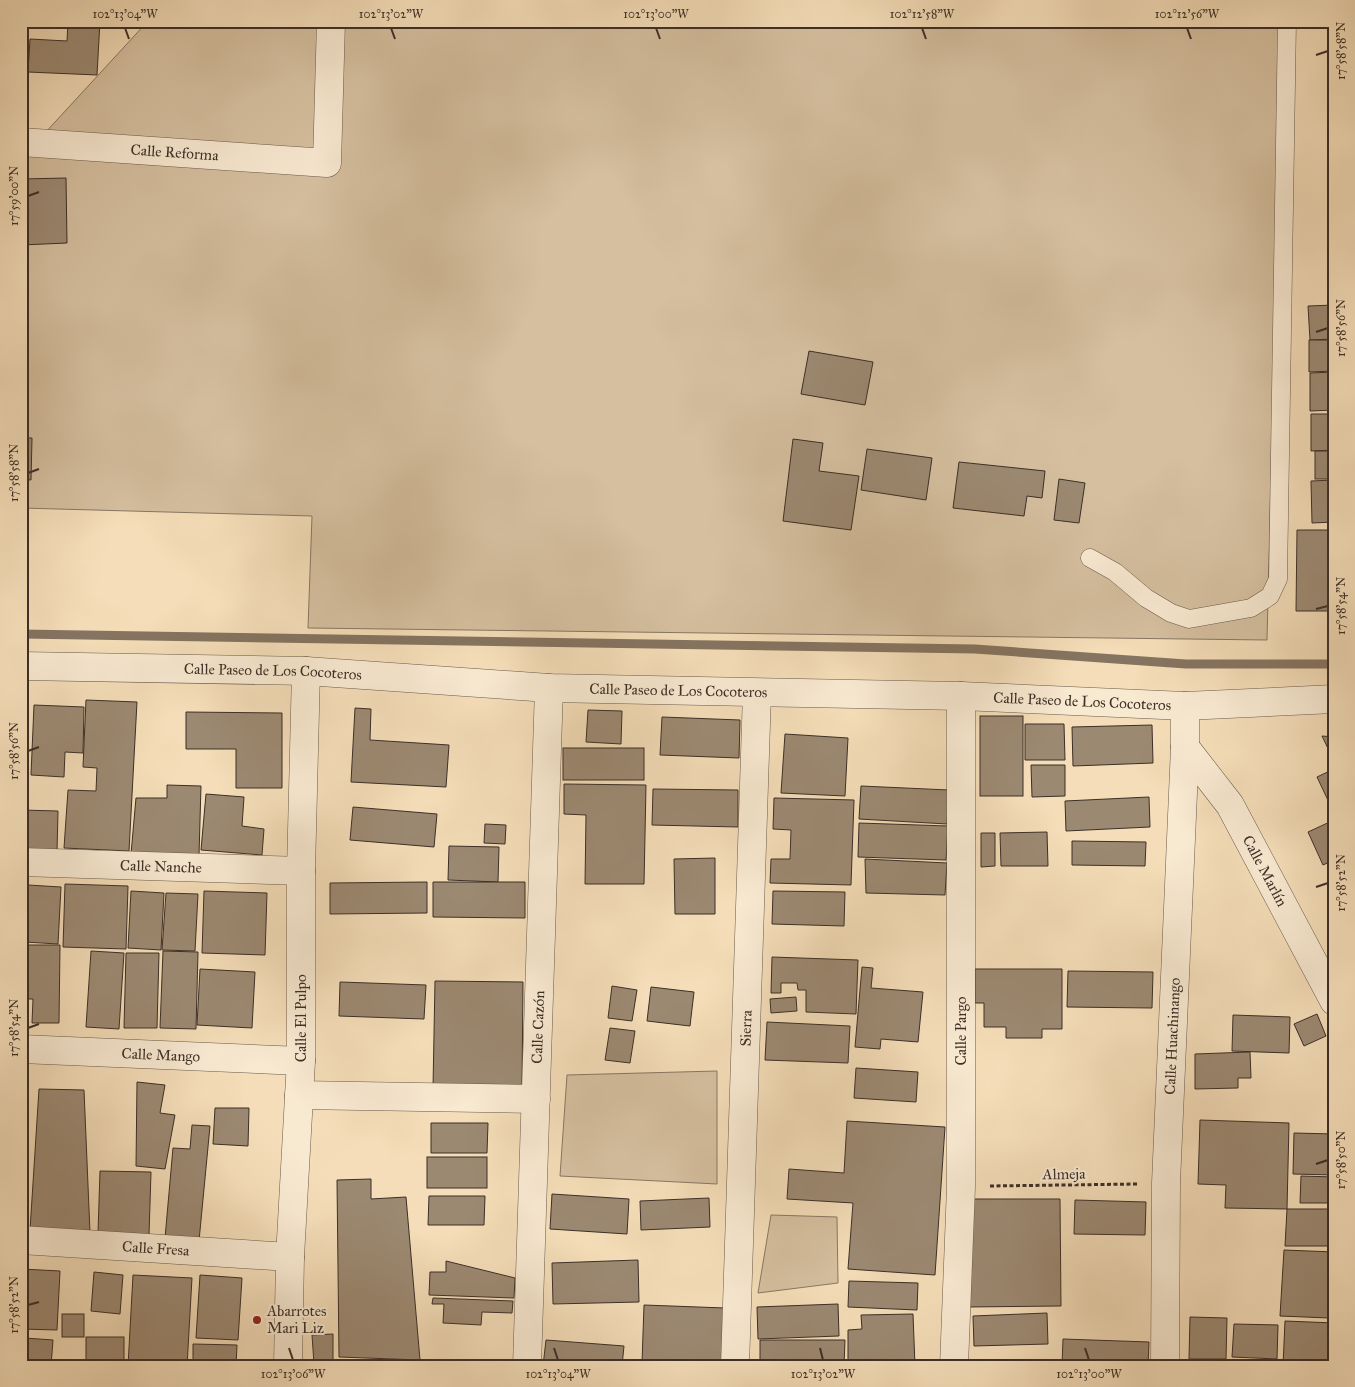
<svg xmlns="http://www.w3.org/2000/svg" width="1355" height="1387" font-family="'IM FELL Great Primer',serif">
  <rect width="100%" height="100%" fill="#f4ddb8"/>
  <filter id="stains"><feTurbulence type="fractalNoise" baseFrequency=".004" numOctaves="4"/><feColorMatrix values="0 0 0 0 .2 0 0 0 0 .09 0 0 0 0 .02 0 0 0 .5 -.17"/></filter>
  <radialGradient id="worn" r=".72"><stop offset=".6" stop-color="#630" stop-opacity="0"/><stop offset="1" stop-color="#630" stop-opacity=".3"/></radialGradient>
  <g fill="#d5bf9f" stroke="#887763">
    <path d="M148 21H1282L1267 640 308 628 312 516 21 508V159Z"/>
    <path d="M717 1071V1184L560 1176 567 1075Z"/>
    <path d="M771 1215 837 1217 838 1283 758 1293Z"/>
  </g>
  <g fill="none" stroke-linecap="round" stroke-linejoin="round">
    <path stroke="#857461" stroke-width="9" d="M21 634 975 649 1186 664H1334"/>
  </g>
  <g fill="#9c8972" stroke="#3c2f27">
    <path d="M68 21H100L97 75 28 72 30 39 67 41Z"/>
    <path d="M66 178 67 243 21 245V179Z"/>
    <path d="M1334 305V339L1310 340 1308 306Z"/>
    <path d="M1309 340H1334V371L1309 372Z"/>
    <path d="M809 351 873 362 865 405 801 394Z"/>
    <path d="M1334 372V410L1310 411V373Z"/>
    <path d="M1311 414H1334V450L1311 451Z"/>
    <path d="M21 438H32L31 480 21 479Z"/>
    <path d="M793 439 823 443 819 471 859 476 851 530 783 521Z"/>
    <path d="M867 449 932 458 926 500 861 490Z"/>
    <rect x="1315" y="451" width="19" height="28"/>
    <path d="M959 462 1045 471 1042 498 1027 496 1024 516 953 508Z"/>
    <path d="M1059 479 1085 483 1079 523 1054 520Z"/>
    <path d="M1334 480V522L1312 523 1311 481Z"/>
    <path d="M1297 530H1334V627H1332V611H1296Z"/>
    <path d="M86 700 137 702 129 851 64 848 68 790 96 791 97 768 83 767Z"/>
    <path d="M34 705 84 707 83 753 65 752 64 777 31 775Z"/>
    <path d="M355 708 371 709 370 740 449 745 446 787 351 782Z"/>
    <path d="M588 710 622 711 621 744 586 742Z"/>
    <path d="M186 712 282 713V788H236V749H186Z"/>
    <rect x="980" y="716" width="43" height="80"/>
    <path d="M662 717 740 720 739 758 660 755Z"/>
    <path d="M1025 724H1064L1065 760H1025Z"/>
    <path d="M1152 725 1153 763 1073 766 1072 727Z"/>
    <path d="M785 734 848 738 845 796 781 793Z"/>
    <path d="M1322 736 1334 737V761Z"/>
    <rect x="563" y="748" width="81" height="32"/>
    <path d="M1031 765H1065V796L1032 797Z"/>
    <path d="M1334 769V813L1317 777Z"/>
    <path d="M564 784 646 785 644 884H585L586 815 564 814Z"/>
    <path d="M167 785 201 786 199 855 131 854 136 798H167Z"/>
    <path d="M861 786 949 790 947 824 859 819Z"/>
    <path d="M653 789 738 790V827L652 825Z"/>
    <path d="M206 794 244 797 242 826 264 829 262 855 201 850Z"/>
    <path d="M1149 797 1150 827 1066 831 1065 801Z"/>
    <path d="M774 798 854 800 851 885 770 883 771 859H790L791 830 773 829Z"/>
    <path d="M353 807 437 814 434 847 350 840Z"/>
    <path d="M21 810 58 811 57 852 21 851Z"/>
    <path d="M1334 820V860L1323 865 1308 832Z"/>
    <path d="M859 823 948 826 946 860 858 857Z"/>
    <path d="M485 824 506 825 505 844 484 843Z"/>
    <path d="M1047 832 1048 866H1001L1000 833Z"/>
    <path d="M981 833H995V866L981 867Z"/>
    <path d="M1072 841 1146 842 1145 866 1072 865Z"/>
    <path d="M449 846 499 847 498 882 448 880Z"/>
    <path d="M715 858V914H675L674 859Z"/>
    <path d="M865 859 947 863 945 895 866 893Z"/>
    <path d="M427 882V913L330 914V883Z"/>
    <path d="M433 882H525V918L433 917Z"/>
    <path d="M65 884 128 886 126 949 63 947Z"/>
    <path d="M28 885 61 887 58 944 25 942Z"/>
    <path d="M131 891 164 893 161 950 128 948Z"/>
    <path d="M204 891 267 893 265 955 202 953Z"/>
    <path d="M773 891 845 892 844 926 772 924Z"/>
    <path d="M166 893 198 894 195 951 162 950Z"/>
    <path d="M25 945H60L59 1023H32L33 999H24Z"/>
    <path d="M91 951 124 953 119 1029 86 1027Z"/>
    <path d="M163 951 198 952 196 1029 160 1028Z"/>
    <path d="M126 953H159L157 1028H124Z"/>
    <path d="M772 957 858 960 856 1014 806 1012V990H798L797 983H781V993H771Z"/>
    <path d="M862 967 873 968 871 988 923 992 918 1042 881 1039 880 1049 855 1047Z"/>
    <path d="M200 969 255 972 252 1028 197 1025Z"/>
    <path d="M975 969H1062V1029H1042V1038H1006V1027H984V1003H975Z"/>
    <path d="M1068 971 1153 972 1152 1008 1067 1007Z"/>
    <path d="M435 981 523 982 522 1089 433 1088Z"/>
    <path d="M340 982 426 985 424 1019 339 1016Z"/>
    <path d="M612 986 637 990 632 1021 608 1018Z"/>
    <path d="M651 987 694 992 690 1026 647 1021Z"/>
    <path d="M796 997 797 1011 771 1013 770 999Z"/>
    <path d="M1317 1014 1326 1036 1304 1046 1294 1024Z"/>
    <path d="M1233 1015 1290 1017 1289 1053 1232 1051Z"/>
    <path d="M767 1022 850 1026 848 1063 765 1060Z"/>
    <path d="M610 1028 635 1031 630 1063 605 1060Z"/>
    <path d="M1250 1052 1251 1078H1238V1088L1195 1089V1054Z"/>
    <path d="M856 1068 918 1072 916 1102 854 1098Z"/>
    <path d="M137 1082 165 1085 160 1113 175 1115 165 1169 136 1166Z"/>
    <path d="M39 1089 84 1090 90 1233 30 1230Z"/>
    <path d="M215 1108H249L248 1146 213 1144Z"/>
    <path d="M1200 1120 1289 1123 1287 1209 1225 1208 1226 1185 1198 1184Z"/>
    <path d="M847 1121 945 1127 935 1275 848 1269 853 1203 787 1199 789 1169 844 1173Z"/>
    <path d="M431 1123H488L487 1153H431Z"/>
    <path d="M192 1125 210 1126 199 1241 165 1238 173 1148 190 1149Z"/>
    <path d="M1294 1133 1334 1134V1175L1293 1174Z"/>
    <rect x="427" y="1157" width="60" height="31"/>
    <path d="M100 1171 151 1172 149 1235 98 1233Z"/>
    <path d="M1301 1176 1334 1177V1203H1300Z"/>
    <path d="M371 1179V1199L406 1197 420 1360 339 1357 337 1180Z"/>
    <path d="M552 1194 629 1199 627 1234 550 1229Z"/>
    <path d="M429 1196H485L484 1225H428Z"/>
    <path d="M709 1198 710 1227 641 1230 640 1201Z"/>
    <path d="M967 1199H1060L1061 1306 967 1307Z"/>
    <path d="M1075 1200 1146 1202 1145 1235 1074 1234Z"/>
    <path d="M1287 1209H1334V1246H1285Z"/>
    <path d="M1284 1250 1334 1252V1283H1331L1329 1318 1280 1316Z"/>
    <path d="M638 1260 639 1302 553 1304 552 1263Z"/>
    <path d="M446 1261 515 1278 514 1298 429 1295 430 1272H446Z"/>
    <path d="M21 1269 60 1271 57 1330 21 1329Z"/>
    <path d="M94 1272 123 1275 120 1314 91 1311Z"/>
    <path d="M133 1275 192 1278 187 1366H128Z"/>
    <path d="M200 1275 242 1278 238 1340 196 1338Z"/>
    <path d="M849 1281 918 1283 917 1310 848 1307Z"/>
    <path d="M433 1298 513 1301 512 1313 482 1312 481 1325 443 1323 444 1304H432Z"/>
    <path d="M838 1304 839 1336 758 1339 757 1307Z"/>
    <path d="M644 1305 725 1308 722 1366 642 1363Z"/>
    <path d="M1047 1313 1048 1344 974 1346 973 1316Z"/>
    <rect x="62" y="1314" width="22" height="23"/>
    <path d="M913 1314 915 1366H848V1330L862 1329 861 1315Z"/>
    <path d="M1190 1317 1227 1318 1226 1359H1189Z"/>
    <path d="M1285 1321 1334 1323V1366H1283Z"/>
    <path d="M1234 1324 1278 1325 1277 1359 1232 1357Z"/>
    <path d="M333 1334V1363L314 1364 312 1335Z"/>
    <rect x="86" y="1337" width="38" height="29"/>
    <path d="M25 1338 53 1340 51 1366H23Z"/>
    <path d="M1063 1339 1149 1342 1148 1366H1062Z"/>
    <path d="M546 1340 624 1346 622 1366H543Z"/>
    <path d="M760 1340H845L844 1366H768V1360H760Z"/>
    <path d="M193 1344 237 1345 236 1366H193Z"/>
    <path d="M59 1360 81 1362V1366H58Z"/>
  </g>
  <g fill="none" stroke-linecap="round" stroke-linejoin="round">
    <defs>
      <path id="lane" d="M1090 558 1115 572 1146 598 1171 613 1189 619 1251 608 1270 596 1278 579 1287 21"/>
      <g id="street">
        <path id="s1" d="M21 142 327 163 331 21"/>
        <path id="s2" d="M21 666 306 671 549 688 961 696 1185 706 1334 699"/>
        <path id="s3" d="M1185 747 1230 805 1334 1001"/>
        <path id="s4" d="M21 862 301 871"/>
        <path id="s5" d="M21 1049 301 1061"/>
        <path d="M299 1095 536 1099"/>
        <path id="s6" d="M21 1240 290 1257"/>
        <path id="s7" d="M288 1366 290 1257 301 1061V871L306 671"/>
        <path id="s8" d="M527 1366 549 688"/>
        <path id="s9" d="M735 1366 757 693"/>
        <path d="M954 1366 961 1187V696"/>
        <path id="s10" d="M1165 1366 1166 1183 1185 747V706"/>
      </g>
    </defs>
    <use href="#lane" stroke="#6a5a4b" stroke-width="19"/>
    <use href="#street" stroke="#6a5a4b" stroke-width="29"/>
    <path stroke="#3c2f27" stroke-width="3" stroke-dasharray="4 2.5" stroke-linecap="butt" d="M990 1186 1138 1184"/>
    <use href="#lane" stroke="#f8e9d1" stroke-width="18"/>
    <use href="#street" stroke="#f8e9d1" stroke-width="28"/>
  </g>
  <path fill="none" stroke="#3c2f27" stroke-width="2" d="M125 28 129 39M391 28 395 39M656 28 660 39M922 28 926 39M1187 28 1191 39M1316 55 1328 51M28 196 39 192M1316 332 1328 328M28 473 39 469M1316 609 1328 606M28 751 39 747M1316 887 1328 883M28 1028 39 1024M1316 1164 1328 1160M28 1305 39 1302M289 1348 293 1360M554 1348 558 1360M820 1348 823 1360M1085 1348 1089 1360"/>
  <circle fill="#8f2418" stroke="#f8e9d1" stroke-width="2" cx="257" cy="1320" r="5"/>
  <g text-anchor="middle" stroke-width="4" stroke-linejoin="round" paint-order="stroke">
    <g font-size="15" fill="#3c2f27" stroke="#f8e9d1">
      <text dy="5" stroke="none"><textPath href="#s1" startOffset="154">Calle Reforma</textPath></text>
      <text dy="5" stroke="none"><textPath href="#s2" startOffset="252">Calle Paseo de Los Cocoteros</textPath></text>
      <text dy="5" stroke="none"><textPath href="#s2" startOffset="658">Calle Paseo de Los Cocoteros</textPath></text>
      <text dy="5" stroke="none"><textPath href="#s2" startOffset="1062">Calle Paseo de Los Cocoteros</textPath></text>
      <text dy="5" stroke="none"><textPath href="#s4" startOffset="140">Calle Nanche</textPath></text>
      <text dy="5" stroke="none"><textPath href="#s3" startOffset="148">Calle Marlín</textPath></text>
      <text dy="5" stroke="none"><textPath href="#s7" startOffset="348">Calle El Pulpo</textPath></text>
      <text dy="5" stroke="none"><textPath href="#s8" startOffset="339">Calle Cazón</textPath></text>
      <text dy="5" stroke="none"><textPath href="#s9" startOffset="338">Sierra</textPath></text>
      <text transform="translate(961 1031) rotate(-90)" y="5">Calle Pargo</text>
      <text dy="5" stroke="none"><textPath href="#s10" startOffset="330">Calle Huachinango</textPath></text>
      <text dy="5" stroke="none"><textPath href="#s5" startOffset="140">Calle Mango</textPath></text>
      <text transform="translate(1064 1174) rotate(-1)" y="5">Almeja</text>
      <text dy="5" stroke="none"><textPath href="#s6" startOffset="135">Calle Fresa</textPath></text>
    </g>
    <g font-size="15" fill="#3c2f27" stroke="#f8e9d1" text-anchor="start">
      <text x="267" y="1316">Abarrotes<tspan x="267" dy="17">Mari Liz</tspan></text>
    </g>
  </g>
  <rect width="1355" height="1387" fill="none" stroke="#f4ddb8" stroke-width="55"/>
  <rect x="28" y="28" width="1300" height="1332" fill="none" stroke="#3c2f27" stroke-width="2"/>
  <g font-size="12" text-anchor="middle" fill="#3c2f27">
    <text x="125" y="18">102°13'04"W</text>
    <text x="391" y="18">102°13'02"W</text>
    <text x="656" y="18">102°13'00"W</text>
    <text x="922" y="18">102°12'58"W</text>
    <text x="1187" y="18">102°12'56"W</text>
    <text transform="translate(1341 51) rotate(-90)" y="4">17°58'58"N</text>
    <text transform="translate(14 196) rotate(-90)" y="4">17°59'00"N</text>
    <text transform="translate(1341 328) rotate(-90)" y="4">17°58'56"N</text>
    <text transform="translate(14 473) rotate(-90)" y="4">17°58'58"N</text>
    <text transform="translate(1341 606) rotate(-90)" y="4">17°58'54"N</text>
    <text transform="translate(14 751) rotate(-90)" y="4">17°58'56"N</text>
    <text transform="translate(1341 883) rotate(-90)" y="4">17°58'52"N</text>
    <text transform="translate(14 1028) rotate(-90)" y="4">17°58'54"N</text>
    <text transform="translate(1341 1160) rotate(-90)" y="4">17°58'50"N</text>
    <text transform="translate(14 1305) rotate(-90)" y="4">17°58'52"N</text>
    <text x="293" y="1378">102°13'06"W</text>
    <text x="558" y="1378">102°13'04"W</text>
    <text x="823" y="1378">102°13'02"W</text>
    <text x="1089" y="1378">102°13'00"W</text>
  </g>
  <rect width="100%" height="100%" filter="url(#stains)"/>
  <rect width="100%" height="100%" fill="url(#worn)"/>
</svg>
